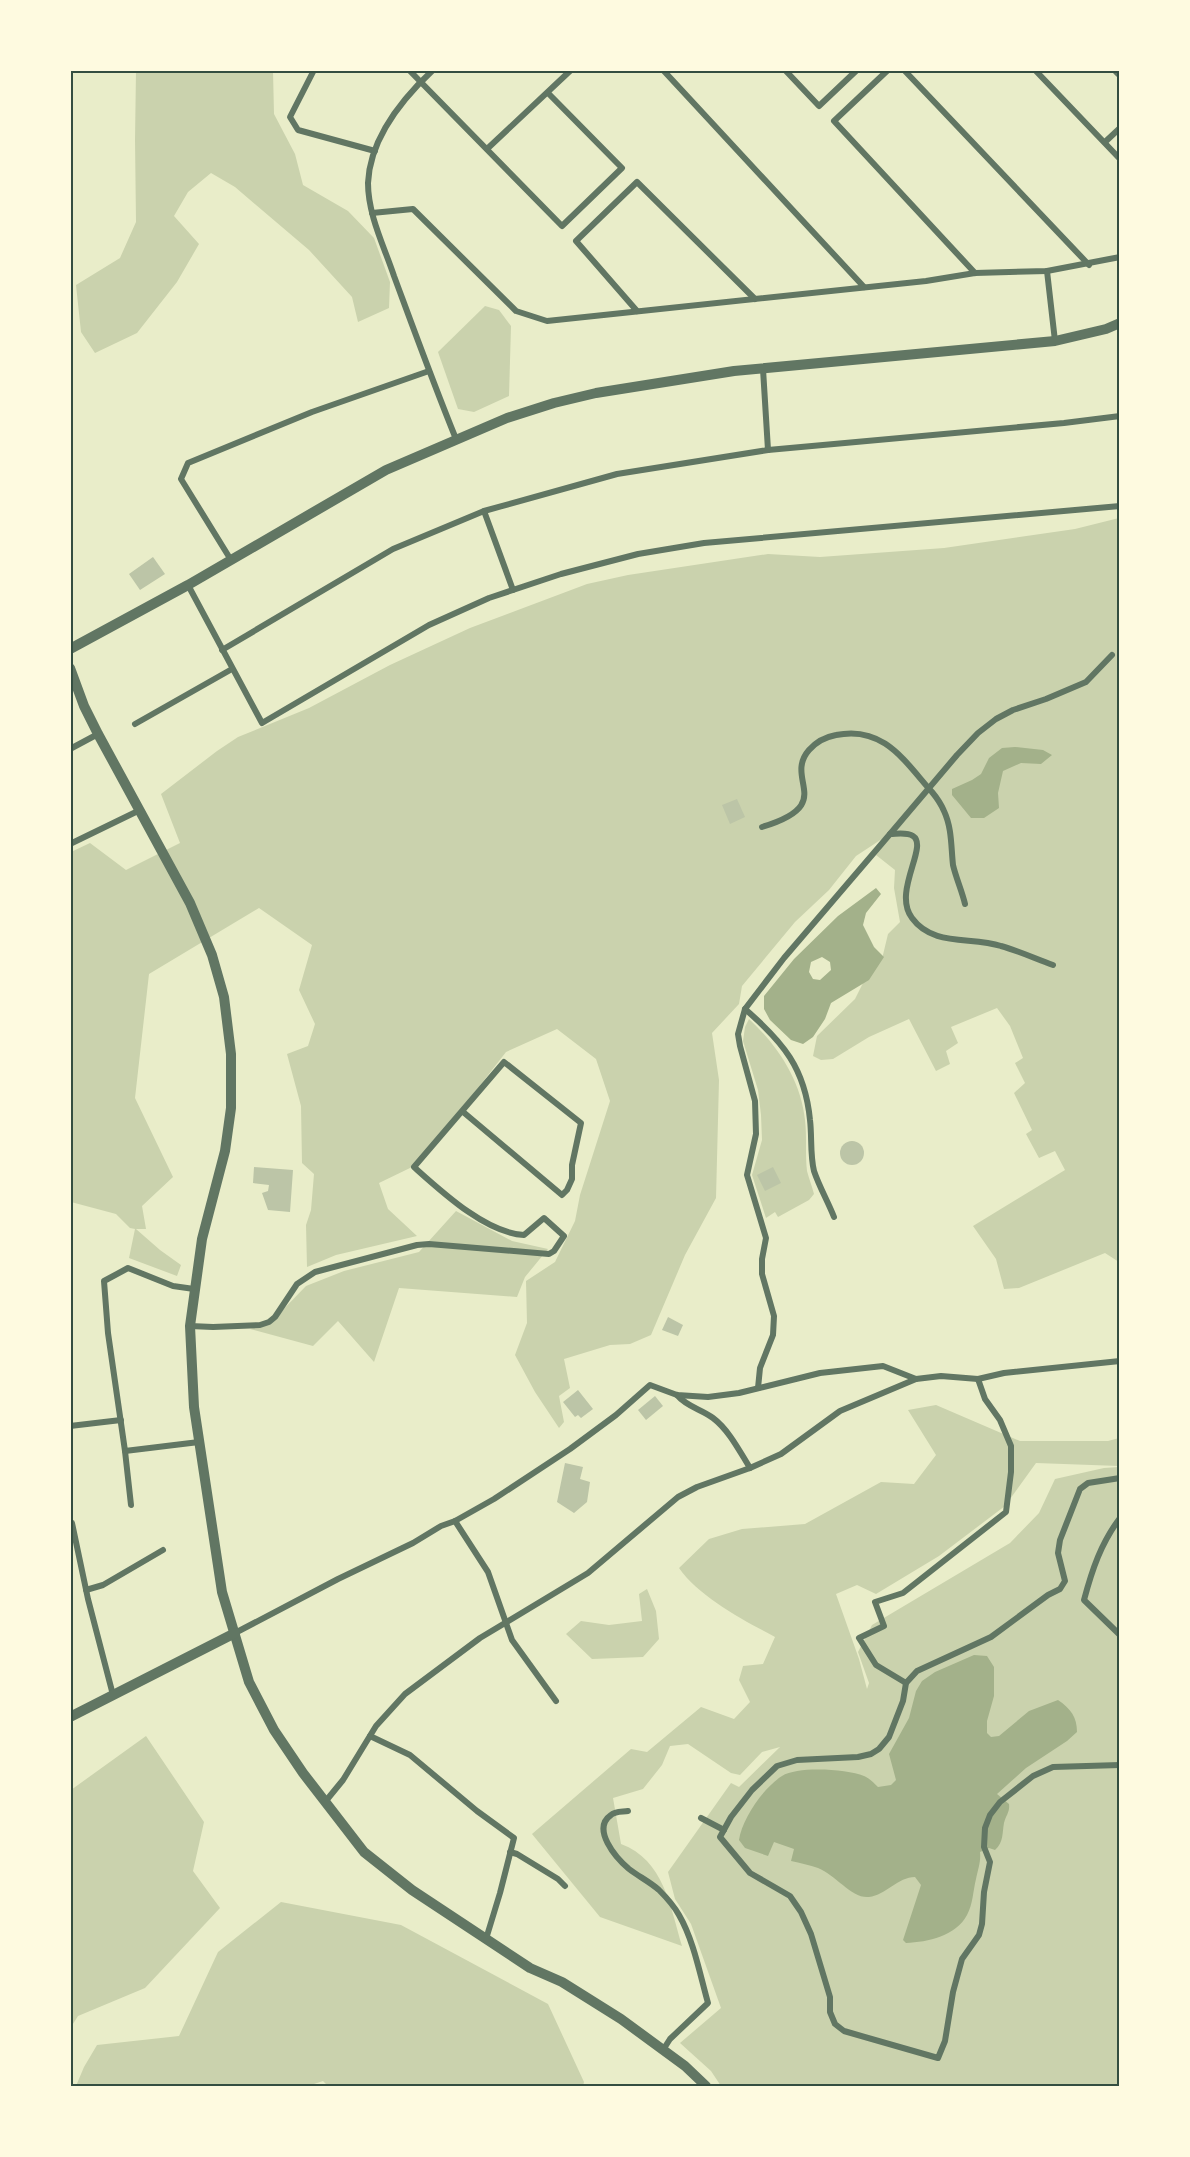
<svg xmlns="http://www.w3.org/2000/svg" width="1190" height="2157" font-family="Barlow,sans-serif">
  <rect width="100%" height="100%" fill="#e9edc9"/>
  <g fill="#cad2ad">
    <path d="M136 71H273L274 114 295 154 303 185 348 211 374 238 390 282 389 308 358 322 352 297 309 250 235 187 211 173 188 192 174 216 199 244 177 282 137 333 95 353 81 332 76 285 120 258 136 222 135 140Z"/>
    <path d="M485 306 499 310 511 326 509 396 474 412 458 409 438 352Z"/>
    <path d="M1119 518V1262L1105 1253 1019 1288 1004 1289 996 1259 973 1226 1065 1170 1055 1151 1039 1158 1026 1134 1032 1130 1014 1093 1025 1083 1015 1063 1023 1058 1010 1026 997 1008 951 1027 958 1043 946 1051 950 1064 936 1071 909 1019 869 1037 833 1059 821 1060 813 1056 817 1036 855 999 869 971 882 959 888 934 900 922 894 888 895 870 876 855 888 835 856 856 829 890 795 922 742 986 739 1004 712 1033 719 1080 716 1198 685 1255 651 1335 630 1344 610 1345 564 1359 570 1388 559 1396 564 1422 559 1428 535 1392 515 1355 527 1323 526 1281 555 1262 575 1221 580 1195 610 1101 596 1059 557 1029 506 1052 443 1133 410 1168 379 1183 388 1209 417 1236 336 1255 307 1267 306 1225 311 1210 314 1174 302 1163 301 1106 287 1054 308 1046 315 1024 299 990 312 945 259 908 149 974 135 1098 173 1177 142 1206 146 1229H136L160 1250 181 1265 177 1276 129 1258 135 1229 130 1228 116 1214 71 1202V852L90 843 126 870 180 843 161 794 217 751 238 737 309 708 390 665 470 628 587 584 628 575 768 554 820 557 944 548 1075 529Z"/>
    <path d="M749 1019C777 1045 801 1080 805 1120 807 1137 805 1154 807 1171 809 1179 812 1186 814 1194L809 1200 778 1217 775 1212 766 1218 752 1175 762 1140 761 1115 758 1090 743 1041 745 1027Z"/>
    <path d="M456 1211 512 1241 548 1249 525 1277 517 1297 399 1288 374 1362 338 1321 313 1346 250 1329 259 1326 275 1318 306 1286 344 1271 419 1252Z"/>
    <path d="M936 1405 1020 1441H1108L1119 1438V1466L1036 1463 1005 1506 939 1556 876 1594 857 1585 836 1594 859 1659 867 1689 869 1683 858 1652 872 1625 1010 1543 1039 1513 1055 1479 1104 1468 1119 1467V2086H721L711 2071 680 2043 721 2008 691 1924 675 1899 668 1872 731 1783 739 1787 780 1747 762 1752 740 1775 731 1773 688 1744 670 1746 662 1765 643 1789 613 1798 621 1844C664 1860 670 1906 682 1946L600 1917 532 1834 631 1749 647 1752 701 1707 734 1719 750 1702 739 1680 743 1666 763 1664 775 1637C745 1621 699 1597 679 1568L709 1539 742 1529 805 1524 881 1482 914 1484 936 1455 908 1410Z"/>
    <path d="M647 1589 656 1611 659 1639 643 1657 592 1659 566 1634 581 1621 609 1625 642 1621 639 1594Z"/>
    <path d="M146 1736 204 1822 193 1871 220 1908 145 1988 78 2016 71 2027V1790Z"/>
    <path d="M281 1902 401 1925 548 2004 584 2082 583 2086H328L323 2081 308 2086H76L84 2067 97 2045 179 2036 218 1952Z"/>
  </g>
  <g fill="#a3b18a" fill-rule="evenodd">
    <path d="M1015 747 1043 750 1052 755 1041 764 1021 763 1003 771 998 793 999 808 984 818H971L952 795V789L972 780 981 774 989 758 1002 748Z"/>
    <path d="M876 888 881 894 866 913 863 925 874 947 884 957 869 980 831 1003 825 1019 813 1037 803 1044 791 1040 770 1020 764 1009V996L794 959 838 916ZM822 957 830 962 831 970 820 980 813 979 809 972 811 962Z"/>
    <path d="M974 1655 987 1656 994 1667V1696L987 1721V1733L991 1737 999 1736 1029 1711 1058 1700C1071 1709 1077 1717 1077 1732L1067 1741 1026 1768 997 1794 1009 1804C1010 1812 1006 1815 1004 1823 1002 1833 1004 1842 995 1850L989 1848 980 1852C981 1862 978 1869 976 1879 973 1891 973 1904 967 1915 956 1936 928 1942 906 1943L903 1940 921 1885 915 1877C898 1877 886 1895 869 1897 852 1899 836 1875 818 1868 810 1865 800 1863 791 1861L794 1849 774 1842 768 1856 745 1848 739 1840C742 1819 763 1788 782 1776 798 1766 846 1769 864 1776 869 1778 874 1783 878 1787L891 1785 896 1780 889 1754 909 1718 916 1691 922 1681 935 1672Z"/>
  </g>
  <g fill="#bcc5a7">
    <path d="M153 557 165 574 140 590 129 574Z"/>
    <path d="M737 799 745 817 730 824 722 805Z"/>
    <circle cx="852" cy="1153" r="12"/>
    <path d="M254 1167 293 1170 290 1212 268 1210 262 1193 268 1191 269 1185 253 1183Z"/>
    <path d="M773 1167 781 1183 765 1191 757 1175Z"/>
    <path d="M668 1317 683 1325 678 1336 662 1330Z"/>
    <path d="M578 1390 593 1409 581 1418 578 1415 575 1417 563 1402Z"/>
    <path d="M655 1396 663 1406 646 1420 638 1410Z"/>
    <path d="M565 1463 583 1467 580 1479 590 1482 587 1502 574 1513 557 1502Z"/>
  </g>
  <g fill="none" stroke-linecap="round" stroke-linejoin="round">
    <g stroke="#617663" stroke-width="6">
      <path d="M314 70 290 117 298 130 375 151"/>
      <path d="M409 70 562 226 622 168 548 93"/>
      <path d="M433 70C402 99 370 138 368 183 368 215 384 246 394 276 414 330 434 385 456 439"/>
      <path d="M663 70 864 287"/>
      <path d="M785 70 819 106 857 70"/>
      <path d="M888 70 834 121 975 273"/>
      <path d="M904 70 1089 265"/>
      <path d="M1035 70 1120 159"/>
      <path d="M1105 142 1120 128"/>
      <path d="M487 149 571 70"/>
      <path d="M372 213 413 209 516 311 547 321 926 281 975 273 1047 271 1120 257"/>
      <path d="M1047 271 1055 341"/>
      <path d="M637 311 576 241 637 182 755 299"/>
      <path d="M763 369 768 450"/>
      <path d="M484 511 513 590"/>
      <path d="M231 560 181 479 188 463 312 412 429 371"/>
      <path d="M188 585 262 723 429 625 489 598 561 574 638 554 704 543 1120 506"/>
      <path d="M222 650 393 549 484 511 617 474 768 450 1064 423 1120 416"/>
      <path d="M135 724 232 669"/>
      <path d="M70 749 98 734"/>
      <path d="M762 827C838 804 783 780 809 750 817 741 825 737 836 735 884 725 905 762 932 792 937 798 941 804 944 811 952 828 951 847 953 865 956 878 962 891 965 904"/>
      <path d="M890 834 957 755 978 733 996 719 1013 710 1046 699 1086 682 1112 655"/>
      <path d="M70 844 140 810"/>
      <path d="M745 1009C783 1042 805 1068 810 1120 812 1136 810 1155 814 1171 819 1186 828 1202 834 1217"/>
      <path d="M194 1289 173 1286 128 1268 104 1281 108 1333 125 1451 199 1442"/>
      <path d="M190 1326 213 1327 260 1325 269 1322 275 1317 297 1284 315 1272 417 1245 429 1244 549 1254 554 1251 564 1236 544 1218 524 1235C486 1233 442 1192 414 1167L504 1062 581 1123 572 1165V1179L567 1190 562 1195 462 1111"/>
      <path d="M758 1388 760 1368 773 1335 774 1316 762 1274V1259L766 1238 747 1175 756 1134 755 1101 740 1046 738 1034 745 1009 784 958 890 834C897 834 907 832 913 836 929 846 892 892 912 918 933 947 971 936 1001 946 1019 951 1036 959 1053 965"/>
      <path d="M677 1395C687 1407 701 1409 713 1418 729 1430 740 1452 750 1468"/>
      <path d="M70 1426 121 1420"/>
      <path d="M125 1451 131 1505"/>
      <path d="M1120 1478 1088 1483 1080 1489 1060 1540 1058 1553 1065 1581 1060 1589 1048 1595 991 1637 917 1671 906 1683 903 1701 889 1737 879 1749 871 1754 858 1757 797 1760 777 1766 752 1790 731 1817 720 1837 750 1873 790 1896 801 1912 811 1934 830 1997V2012L835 2024 844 2031 938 2058 945 2041 953 1992 962 1959 979 1935 982 1924 984 1892 990 1862 984 1847 985 1828 990 1815 1000 1802 1033 1776 1053 1767 1120 1765"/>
      <path d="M1120 1518C1101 1543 1092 1570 1084 1600L1120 1635"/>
      <path d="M455 1521 488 1572 512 1640 556 1701"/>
      <path d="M72 1523 88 1599 113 1695"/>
      <path d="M86 1590 103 1585 163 1550"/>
      <path d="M235 1633 338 1579 413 1543 441 1526 455 1521 494 1499 570 1449 616 1415 650 1385 677 1395 708 1397 739 1393 820 1373 883 1366 916 1379 941 1376 978 1379 1004 1373 1120 1361"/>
      <path d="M906 1683 876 1665 859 1638 884 1626 875 1602 903 1593 1006 1512 1011 1472V1446L1000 1420 985 1399 978 1379"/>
      <path d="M370 1736 410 1755 477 1811 514 1838 500 1893 486 1939"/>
      <path d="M325 1802 343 1780 376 1726 405 1694 480 1638 588 1573 678 1497 697 1487 750 1468 781 1454 840 1411 916 1379"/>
      <path d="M628 1811C623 1812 615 1811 611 1815 591 1829 616 1858 629 1869 638 1876 650 1882 659 1890 667 1898 674 1906 679 1915 694 1941 700 1975 708 2003L670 2039 663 2050"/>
      <path d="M701 1818 724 1830"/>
      <path d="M510 1852 517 1854 558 1879 565 1886"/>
    </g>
    <g stroke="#617663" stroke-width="10">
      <path d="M1117 70 1120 73"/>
      <path d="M70 649 188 585 386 470 507 418 554 403 596 393 734 371 1055 341 1106 329 1120 323"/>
      <path d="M70 668 84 706 98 734 190 903 212 955 224 997 231 1054V1108L225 1151 202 1239 190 1326 194 1407 222 1592 249 1682 274 1730 303 1773 364 1852 412 1890 530 1968 562 1982 621 2019 685 2066 706 2086"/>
      <path d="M70 1717 235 1633"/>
    </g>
  </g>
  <rect width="1190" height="2157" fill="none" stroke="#fefae0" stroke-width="144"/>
  <rect x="72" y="72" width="1046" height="2013" fill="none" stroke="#344e41" stroke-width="2"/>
</svg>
